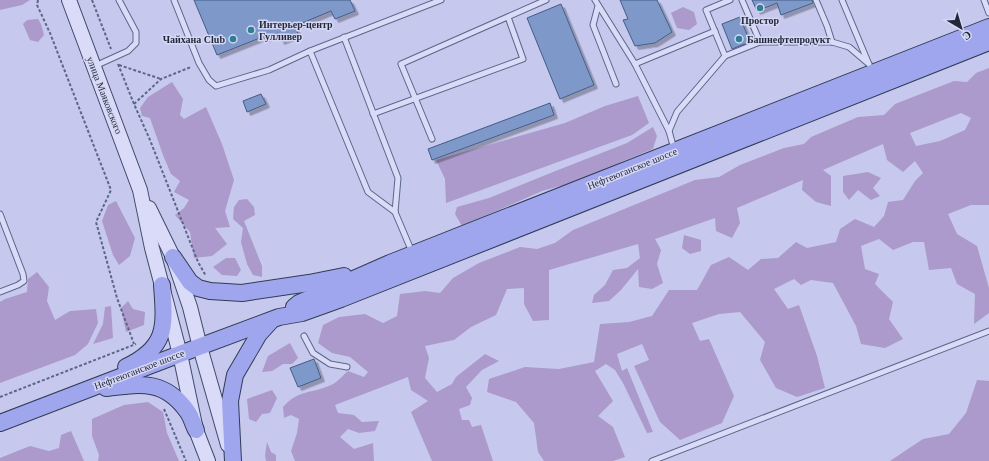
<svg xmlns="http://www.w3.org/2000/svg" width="989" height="461" font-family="'Times New Roman',serif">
  <defs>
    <filter id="shadow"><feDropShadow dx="3.5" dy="3.5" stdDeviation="0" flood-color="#0004"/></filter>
  </defs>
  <rect width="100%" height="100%" fill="#c6c9ed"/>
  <g fill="#ab9acb" fill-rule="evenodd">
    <path d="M0 0H30L22 5 0 10Z"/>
    <path d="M683 7 694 12 697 24 689 30 677 28 671 13Z"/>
    <path d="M38 19 41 24 44 35 38 42 30 40 23 24 27 20Z"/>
    <path d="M989 68V205H971L948 214 957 234 977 246 989 288V313L974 324 975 294 957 284 951 268 929 270 924 242H913L893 250 879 239 861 246 865 269 879 274 875 284 893 302 889 319 903 339 885 348 861 344 856 326 833 283 811 280 801 285 794 279 774 289 788 309 799 305 817 356 825 388 797 397 776 388 760 360 765 342 740 312 719 314 692 323 700 341 709 339 734 396 722 423 680 440 660 422 634 366 649 360 642 344 617 354 622 371 627 368 653 432 647 433 623 383 615 370 606 364 595 371 613 401 598 416 613 427 625 457 613 461H544L538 452 534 423 516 402 487 392 489 379 525 367 559 369 594 362 600 324 629 322 652 316 669 290H697L711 265 729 257 748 270 761 259 778 258 796 242 807 248 836 242 840 229 855 219 874 227 884 216 888 202 903 200 915 181 923 173 915 161 903 172 887 160 883 144 823 170 831 176V206L816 202 802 190 803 180 737 208 740 223 732 238 716 231 715 218 655 239 661 250 657 264 663 283 652 289 639 287 638 269 621 290 609 301 592 303 594 295 605 285 613 270 627 268 640 258 638 244 549 270V320L533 321 524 304V288L507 289 496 315 471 327 454 340 425 346 429 358 425 378 437 392 452 384 456 377 485 354 499 361 482 370 466 387 472 398 470 405 459 409 462 420H469L472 427 481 425 493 461H432L411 412 428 401 411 390 408 377 335 405 338 413 354 415 362 422 379 421 375 431 359 433 348 429 340 437 354 449 373 443 374 461H295L291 451 297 433 299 419 291 415 284 418 283 407C299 389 312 394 331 385 337 383 343 375 348 371L364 377 368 372 350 357 332 353 318 343 323 325 339 317 365 314 383 323 397 316 400 294 425 291 440 293 453 278 479 263 520 247 537 249 555 243 573 230 695 180 719 177 740 165 784 148 804 144 811 137 858 117 884 115 895 104 954 81 967 82 976 73ZM961 113 971 118 965 130 940 141 916 146 910 133Z"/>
    <path d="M172 82 183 99 180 115 184 119 206 107 222 144 234 180 225 211 230 227 215 228 227 244 212 256 194 258 190 232 175 215 184 208 189 200 174 192 180 181 171 174 163 155 150 118 142 116 140 108 148 97Z"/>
    <path d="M638 96 649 123 632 135 446 203 445 179 436 160 565 123 605 106Z"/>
    <path d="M653 127 657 136 653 149 623 161 589 178 542 191 462 226 455 214 457 207 489 198 553 172 627 143Z"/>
    <path d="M868 172 881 178 873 188 880 196 871 200 858 190 849 200 843 192V176Z"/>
    <path d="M247 199 254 207 255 215 244 221 262 266V277L253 275 247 264 241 242 243 228 233 219 234 207 239 200Z"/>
    <path d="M116 201 135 238 130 256 119 265 113 255 102 221 108 205Z"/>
    <path d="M684 235 701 240V251L690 254 682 248Z"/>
    <path d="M226 258H235L241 270 237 276 222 275 213 267Z"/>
    <path d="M37 272 49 287 47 301 55 320 70 311 96 309 98 323 88 344 75 355 0 383V302L5 299 27 292 28 279Z"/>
    <path d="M128 301 133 309 145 312 144 325 126 332 121 308Z"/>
    <path d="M111 306 113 338 93 344 103 324 105 307Z"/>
    <path d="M290 343 298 358 292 364H283L272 371 262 372 268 356Z"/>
    <path d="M977 380 989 381V461H890L923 439 949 434 966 413Z"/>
    <path d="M272 390 277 398 270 413 262 414 256 422 249 419 247 399Z"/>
    <path d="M148 402 163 412 167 433 179 461H98L99 455 92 436V419L124 405Z"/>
    <path d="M71 431 84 461H0V458L30 446 49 451 59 448 61 435Z"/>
    <path d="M267 442 271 452 276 455V461H266L265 455Z"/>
  </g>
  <g fill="#7d98c9" stroke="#435c86" filter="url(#shadow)">
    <path d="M194 0H350L355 11 335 19 331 11 295 26 298 34 281 41 278 33 266 38 265 36 217 55Z"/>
    <path d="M620 0H657L672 32 655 43 635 46 623 20 628 19Z"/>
    <path d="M752 0H812L813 3 781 15 777 3 757 11Z"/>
    <path d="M561 4 594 85 560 99 527 18Z"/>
    <path d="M740 17 750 42 732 49 722 24Z"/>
    <path d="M261 94 266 104 247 112 243 101Z"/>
    <path d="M550 103 554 115 432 160 428 149Z"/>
    <path d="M314 359 321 378 298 387 290 368Z"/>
  </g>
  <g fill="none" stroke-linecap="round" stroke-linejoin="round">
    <defs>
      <g id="service">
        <path d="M174 0 199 63 209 80 216 86 269 70 310 51 441 0"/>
        <path d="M595 0 635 64 669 131"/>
        <path d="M742 0 760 42"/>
        <path d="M816 0 827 26 832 42"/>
        <path d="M842 0 868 62"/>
        <path d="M984 0 989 13"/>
        <path d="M598 6 593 25 616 84"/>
        <path d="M344 37 398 178 395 212 412 252"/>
        <path d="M310 51 368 192 395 212"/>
        <path d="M725 56 706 10 730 0"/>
        <path d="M635 64 715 31"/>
        <path d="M95 66 128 51 136 43V32L119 0"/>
        <path d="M373 114 523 59 508 17"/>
        <path d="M432 139 401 64 546 0"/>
        <path d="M674 149 669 131 677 112 725 56 760 42H832L849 47 869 64"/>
        <path d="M0 214 23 274 24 281 18 285 0 292"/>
        <path d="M304 336 313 353 330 364 347 367"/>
        <path d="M652 461 989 331"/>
      </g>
      <g id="secondary">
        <path d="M69 0 140 190 152 248 180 354 196 430 208 461"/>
        <path d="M149 208 173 257 190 307 200 347 228 445"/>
      </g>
      <g id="primary">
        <path d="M173 257 190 282 198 288 210 291 242 293 309 283 344 276"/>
        <path d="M294 307 299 303 390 263 989 27"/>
        <path d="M126 367C168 347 165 326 162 285"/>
        <path d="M106 388C140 384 164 379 187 411 191 416 193 424 196 430"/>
        <path d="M0 423 180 354 279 317 302 313 341 299 989 42"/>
        <path d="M233 461 230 401 235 375 259 334 270 322"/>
      </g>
    </defs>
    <use href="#service" stroke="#5c6787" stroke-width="7"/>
    <use href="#secondary" stroke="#3f4b69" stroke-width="16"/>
    <use href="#primary" stroke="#303c55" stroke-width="18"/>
    <g stroke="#5c6787" stroke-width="2" stroke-dasharray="3 2" stroke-linecap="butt">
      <path d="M38 0 37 5 50 33 111 190 96 222 117 298 134 344"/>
      <path d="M92 0 111 49"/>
      <path d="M118 64 134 104 150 140 198 262 206 276"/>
      <path d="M119 65 161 79"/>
      <path d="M134 104 161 79 191 67"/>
      <path d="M0 397 136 344"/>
      <path d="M164 409 186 461"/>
    </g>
    <use href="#service" stroke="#d9dbf8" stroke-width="5"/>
    <use href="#secondary" stroke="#d9dbf8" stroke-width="14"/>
    <use href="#primary" stroke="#a0a6ee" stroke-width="16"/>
  </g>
  <g fill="#2e7e94" stroke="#d5d7f4" stroke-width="1.5">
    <circle cx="760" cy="8" r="4"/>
    <circle cx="251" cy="30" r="4"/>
    <circle cx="233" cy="39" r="4"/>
    <circle cx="739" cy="39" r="4"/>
  </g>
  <g text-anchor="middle" stroke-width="3" stroke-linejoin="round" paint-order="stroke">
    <g font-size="10" font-weight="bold" fill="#1f2738" stroke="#d5d7f4" text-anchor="start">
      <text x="760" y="24" text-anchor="middle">Простор</text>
      <text x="259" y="28">Интерьер-центр<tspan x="259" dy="12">Гулливер</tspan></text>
      <text x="225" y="43" text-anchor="end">Чайхана Club</text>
      <text x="747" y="43">Башнефтепродукт</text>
    </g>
    <g font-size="10" fill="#1f2738" stroke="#d5d7f4">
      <text transform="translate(105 95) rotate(69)" y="4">улица Маяковского</text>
      <text transform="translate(632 168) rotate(-22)" y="4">Нефтеюганское шоссе</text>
      <text transform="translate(139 369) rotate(-21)" y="4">Нефтеюганское шоссе</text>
    </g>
  </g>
  <g transform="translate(961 28) rotate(142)" stroke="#d5d7f4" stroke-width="3" paint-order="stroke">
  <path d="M0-3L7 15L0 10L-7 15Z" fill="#1f2738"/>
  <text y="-6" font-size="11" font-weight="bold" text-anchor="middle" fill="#1f2738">С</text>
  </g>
</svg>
